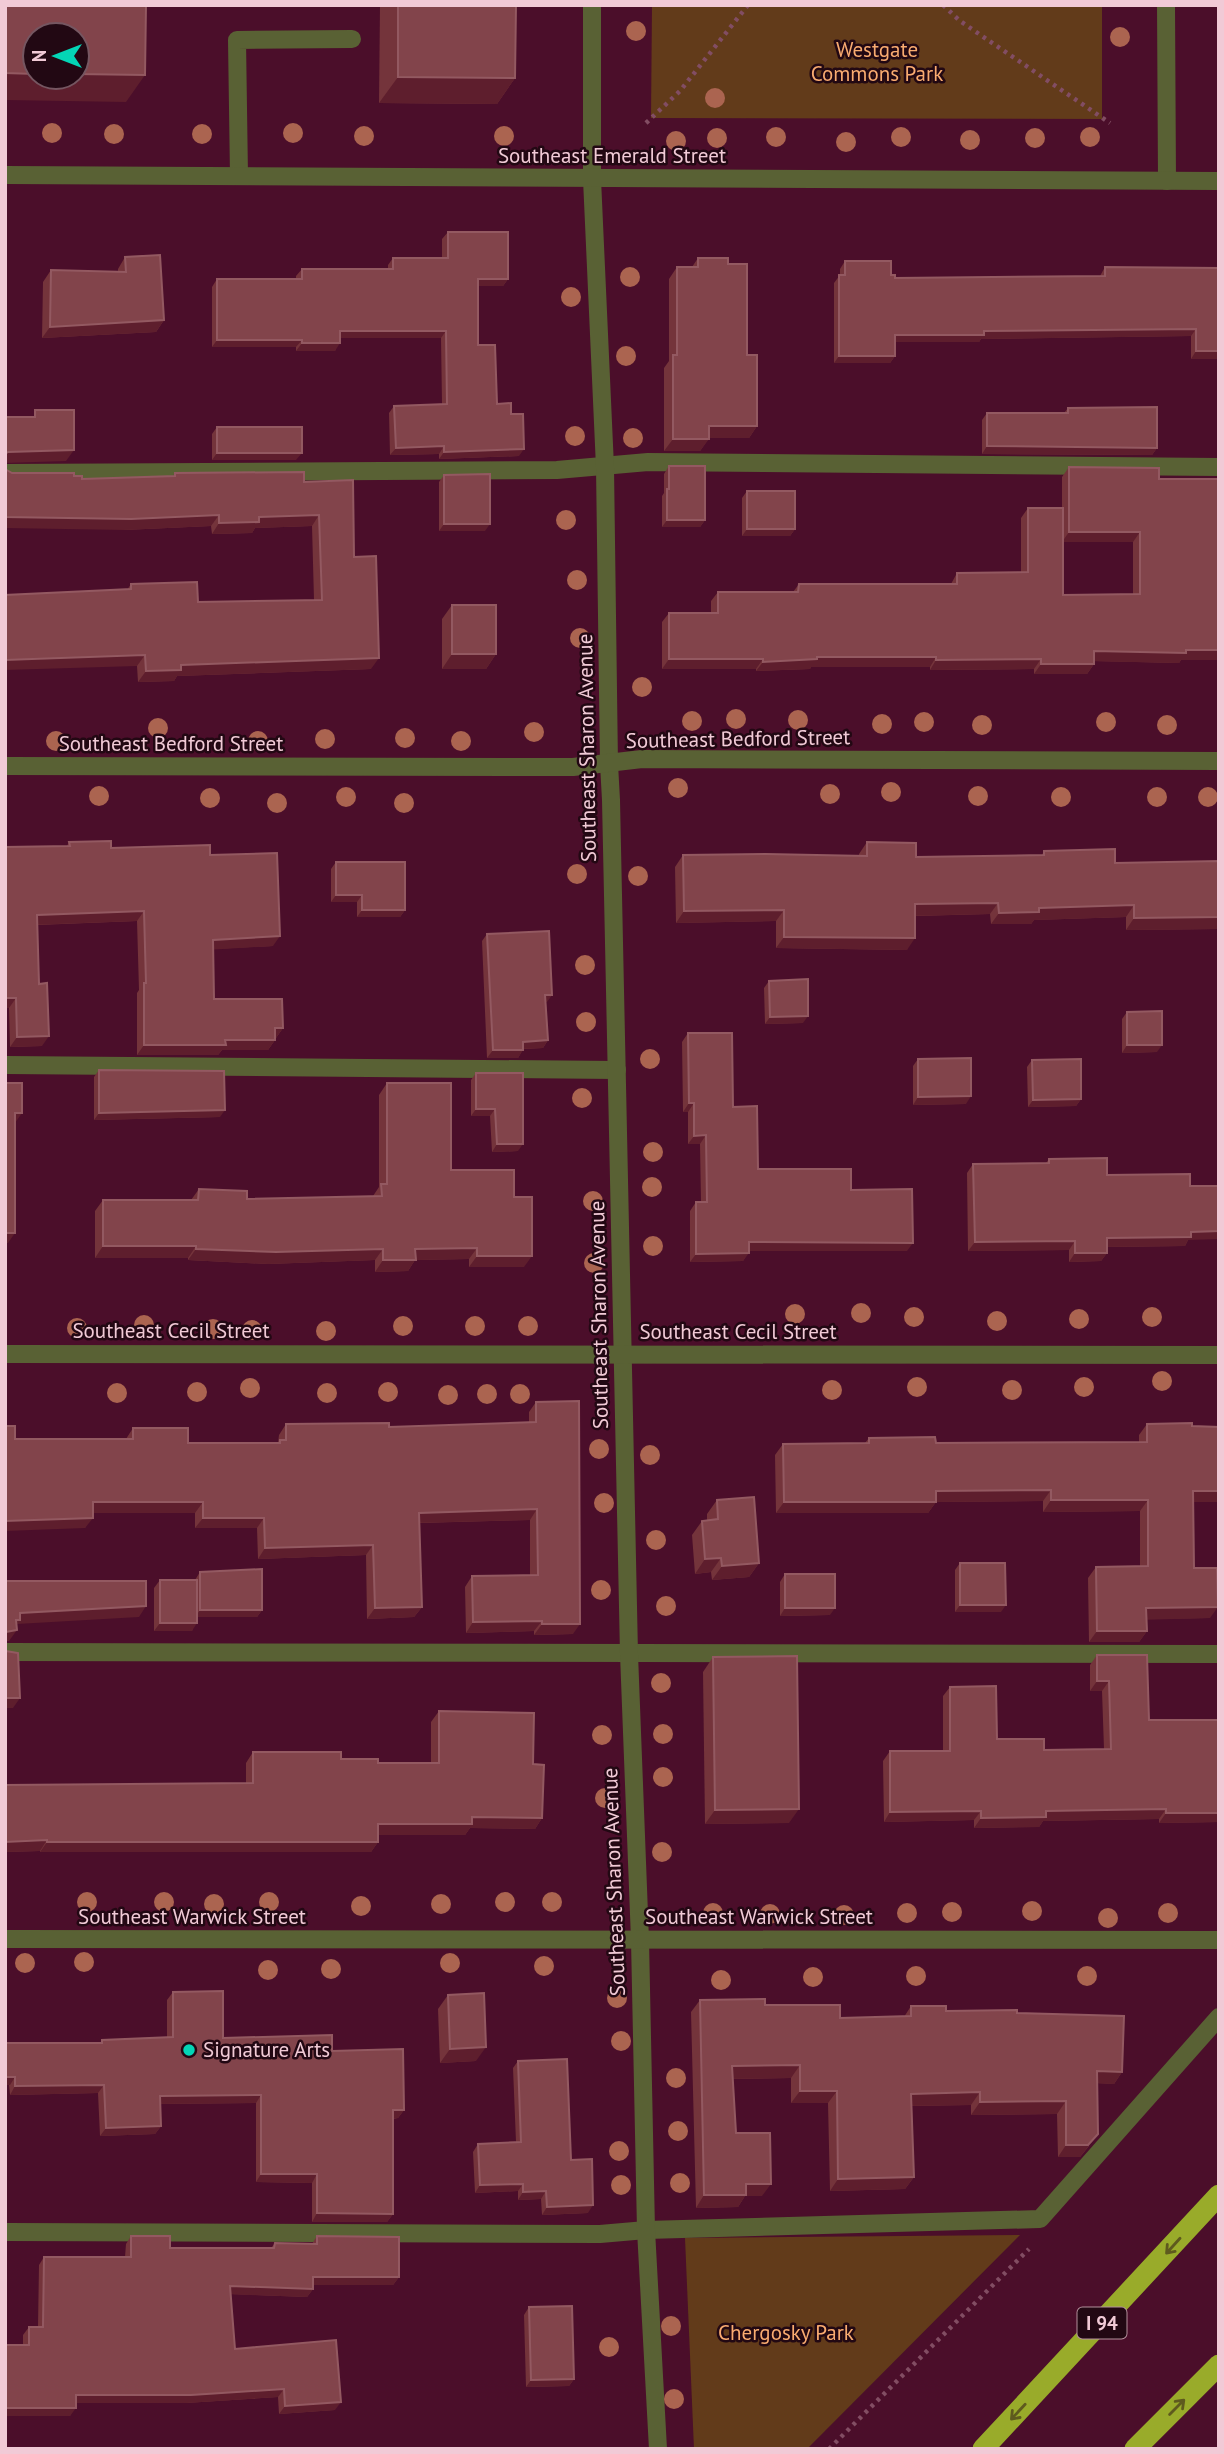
<svg xmlns="http://www.w3.org/2000/svg" width="1224" height="2454" font-family="'PT Sans',sans-serif">
  <rect width="100%" height="100%" fill="#4b0e2a"/>
  <g fill="#623b1a">
    <path d="M652 5H1102V119L651 118Z"/>
    <path d="M1020 2235 807 2449H694L685 2238Z"/>
  </g>
  <g fill="none" stroke-linecap="round" stroke-linejoin="round">
    <g stroke="#824d63" stroke-width="4.5" stroke-dasharray="3.5 5" stroke-linecap="butt">
      <path d="M943 5 960 21 1110 123"/>
      <path d="M646 123 680 91 748 5"/>
      <path d="M829 2449 1029 2249"/>
    </g>
    <g stroke="#596134" stroke-width="18">
      <path d="M239 176 237 40 352 39"/>
      <path d="M5 473 557 470 648 462 1219 467"/>
      <path d="M5 1065 617 1070"/>
      <path d="M5 1652 1219 1654"/>
      <path d="M5 2232 600 2234 646 2230 1040 2219 1219 2017"/>
    </g>
    <g stroke="#596134" stroke-width="18">
      <path d="M592 5V179L605 467 609 764 611 800 629 1654 640 1940 646 2230 658 2449"/>
      <path d="M1166 5 1167 181"/>
      <path d="M5 175 1219 181"/>
      <path d="M5 766 573 767 642 759 1219 761"/>
      <path d="M5 1354 1219 1355"/>
      <path d="M5 1939 1219 1940"/>
    </g>
    <g stroke="#99ab2a" stroke-width="21">
      <path d="M983 2449 1219 2195"/>
      <path d="M1135 2449 1219 2365"/>
    </g>
  </g>
  <g fill="#ab6450">
    <circle cx="636" cy="31" r="10"/>
    <circle cx="1120" cy="37" r="10"/>
    <circle cx="715" cy="98" r="10"/>
    <circle cx="52" cy="133" r="10"/>
    <circle cx="293" cy="133" r="10"/>
    <circle cx="114" cy="134" r="10"/>
    <circle cx="202" cy="134" r="10"/>
    <circle cx="364" cy="136" r="10"/>
    <circle cx="504" cy="136" r="10"/>
    <circle cx="776" cy="137" r="10"/>
    <circle cx="901" cy="137" r="10"/>
    <circle cx="1090" cy="137" r="10"/>
    <circle cx="717" cy="138" r="10"/>
    <circle cx="1035" cy="138" r="10"/>
    <circle cx="970" cy="140" r="10"/>
    <circle cx="676" cy="141" r="10"/>
    <circle cx="846" cy="142" r="10"/>
    <circle cx="630" cy="277" r="10"/>
    <circle cx="571" cy="297" r="10"/>
    <circle cx="626" cy="356" r="10"/>
    <circle cx="575" cy="436" r="10"/>
    <circle cx="633" cy="438" r="10"/>
    <circle cx="566" cy="520" r="10"/>
    <circle cx="577" cy="580" r="10"/>
    <circle cx="580" cy="638" r="10"/>
    <circle cx="642" cy="687" r="10"/>
    <circle cx="736" cy="719" r="10"/>
    <circle cx="798" cy="720" r="10"/>
    <circle cx="692" cy="721" r="10"/>
    <circle cx="924" cy="722" r="10"/>
    <circle cx="1106" cy="722" r="10"/>
    <circle cx="882" cy="724" r="10"/>
    <circle cx="982" cy="725" r="10"/>
    <circle cx="1167" cy="725" r="10"/>
    <circle cx="158" cy="728" r="10"/>
    <circle cx="534" cy="732" r="10"/>
    <circle cx="405" cy="738" r="10"/>
    <circle cx="325" cy="739" r="10"/>
    <circle cx="56" cy="741" r="10"/>
    <circle cx="258" cy="741" r="10"/>
    <circle cx="461" cy="741" r="10"/>
    <circle cx="678" cy="788" r="10"/>
    <circle cx="891" cy="792" r="10"/>
    <circle cx="830" cy="794" r="10"/>
    <circle cx="99" cy="796" r="10"/>
    <circle cx="978" cy="796" r="10"/>
    <circle cx="346" cy="797" r="10"/>
    <circle cx="1061" cy="797" r="10"/>
    <circle cx="1157" cy="797" r="10"/>
    <circle cx="1208" cy="797" r="10"/>
    <circle cx="210" cy="798" r="10"/>
    <circle cx="277" cy="803" r="10"/>
    <circle cx="404" cy="803" r="10"/>
    <circle cx="577" cy="874" r="10"/>
    <circle cx="638" cy="876" r="10"/>
    <circle cx="585" cy="965" r="10"/>
    <circle cx="586" cy="1022" r="10"/>
    <circle cx="650" cy="1059" r="10"/>
    <circle cx="582" cy="1098" r="10"/>
    <circle cx="653" cy="1152" r="10"/>
    <circle cx="652" cy="1187" r="10"/>
    <circle cx="593" cy="1201" r="10"/>
    <circle cx="653" cy="1246" r="10"/>
    <circle cx="594" cy="1263" r="10"/>
    <circle cx="861" cy="1313" r="10"/>
    <circle cx="795" cy="1314" r="10"/>
    <circle cx="914" cy="1317" r="10"/>
    <circle cx="1152" cy="1317" r="10"/>
    <circle cx="1079" cy="1319" r="10"/>
    <circle cx="997" cy="1321" r="10"/>
    <circle cx="144" cy="1325" r="10"/>
    <circle cx="403" cy="1326" r="10"/>
    <circle cx="475" cy="1326" r="10"/>
    <circle cx="528" cy="1326" r="10"/>
    <circle cx="77" cy="1328" r="10"/>
    <circle cx="213" cy="1329" r="10"/>
    <circle cx="252" cy="1330" r="10"/>
    <circle cx="326" cy="1331" r="10"/>
    <circle cx="1162" cy="1381" r="10"/>
    <circle cx="917" cy="1387" r="10"/>
    <circle cx="1084" cy="1387" r="10"/>
    <circle cx="250" cy="1388" r="10"/>
    <circle cx="832" cy="1390" r="10"/>
    <circle cx="1012" cy="1390" r="10"/>
    <circle cx="197" cy="1392" r="10"/>
    <circle cx="388" cy="1392" r="10"/>
    <circle cx="117" cy="1393" r="10"/>
    <circle cx="327" cy="1393" r="10"/>
    <circle cx="487" cy="1394" r="10"/>
    <circle cx="520" cy="1394" r="10"/>
    <circle cx="448" cy="1395" r="10"/>
    <circle cx="599" cy="1449" r="10"/>
    <circle cx="650" cy="1455" r="10"/>
    <circle cx="604" cy="1503" r="10"/>
    <circle cx="656" cy="1540" r="10"/>
    <circle cx="601" cy="1590" r="10"/>
    <circle cx="666" cy="1606" r="10"/>
    <circle cx="661" cy="1683" r="10"/>
    <circle cx="663" cy="1734" r="10"/>
    <circle cx="602" cy="1735" r="10"/>
    <circle cx="663" cy="1777" r="10"/>
    <circle cx="605" cy="1798" r="10"/>
    <circle cx="662" cy="1852" r="10"/>
    <circle cx="87" cy="1902" r="10"/>
    <circle cx="164" cy="1902" r="10"/>
    <circle cx="269" cy="1902" r="10"/>
    <circle cx="505" cy="1902" r="10"/>
    <circle cx="552" cy="1902" r="10"/>
    <circle cx="214" cy="1904" r="10"/>
    <circle cx="441" cy="1904" r="10"/>
    <circle cx="361" cy="1906" r="10"/>
    <circle cx="1032" cy="1911" r="10"/>
    <circle cx="952" cy="1912" r="10"/>
    <circle cx="713" cy="1913" r="10"/>
    <circle cx="907" cy="1913" r="10"/>
    <circle cx="1168" cy="1913" r="10"/>
    <circle cx="770" cy="1914" r="10"/>
    <circle cx="844" cy="1915" r="10"/>
    <circle cx="1108" cy="1918" r="10"/>
    <circle cx="84" cy="1962" r="10"/>
    <circle cx="25" cy="1963" r="10"/>
    <circle cx="450" cy="1963" r="10"/>
    <circle cx="544" cy="1966" r="10"/>
    <circle cx="331" cy="1969" r="10"/>
    <circle cx="268" cy="1970" r="10"/>
    <circle cx="916" cy="1976" r="10"/>
    <circle cx="1087" cy="1976" r="10"/>
    <circle cx="813" cy="1977" r="10"/>
    <circle cx="721" cy="1980" r="10"/>
    <circle cx="617" cy="1998" r="10"/>
    <circle cx="621" cy="2041" r="10"/>
    <circle cx="676" cy="2078" r="10"/>
    <circle cx="678" cy="2131" r="10"/>
    <circle cx="619" cy="2151" r="10"/>
    <circle cx="680" cy="2183" r="10"/>
    <circle cx="621" cy="2185" r="10"/>
    <circle cx="671" cy="2326" r="10"/>
    <circle cx="609" cy="2347" r="10"/>
    <circle cx="674" cy="2399" r="10"/>
  </g>
  <g fill="#74343b" fill-rule="evenodd">
    <path d="M380 5H516L515 78 497 104 379 103Z"/>
    <path d="M448 232 508 279 503 286H478V345L497 404 511 414 519 456 439 459V454L390 455 389 413 394 406 442 404 441 338H340L335 351H296V347H212V287L217 279H296V276L302 269H388V265L393 258H442V239Z"/>
    <path d="M125 257 164 320 156 332 42 338 43 282 51 270 118 272V269Z"/>
    <path d="M698 258 728 264 747 355 757 426 749 438H709L700 451H664V368L669 361V279L677 267H692Z"/>
    <path d="M845 261 891 275 895 278 1100 276 1105 267 1219 268V359H1191V336L981 339 979 342H895V356L890 363H834V283L840 275V269Z"/>
    <path d="M1068 408 1157 448 1152 455 982 454V420L987 413H1064Z"/>
    <path d="M217 427 296 460H212V434Z"/>
    <path d="M669 466 705 520 700 527H662V496L664 493V474Z"/>
    <path d="M1069 467 1159 479 1181 660 1179 663 1094 661V664L1087 674H1034V669L930 670V667H811L810 669 756 671V669H662V622L669 613H711V601L718 592H793L799 584H951L957 573 1021 572V518L1028 508H1062V477ZM1063 542H1133V594L1063 595Z"/>
    <path d="M12 473 74 476 82 479 173 476 175 473 304 482 354 557 371 669 177 676 174 681 138 682 137 666 127 590 131 584 198 602 314 600 312 526 255 528 252 533 212 534 211 526 124 530Z"/>
    <path d="M444 475 485 531H439V482Z"/>
    <path d="M747 491 795 529 790 536H742V498Z"/>
    <path d="M452 605 496 654 486 669H442V619Z"/>
    <path d="M69 842 111 848 210 855 273 946 213 949 214 999 283 1028 276 1038H275V1040L268 1050H222L218 1055H137V993L139 990 137 921 37 925 42 1046 10 1047 9 1008H5L67 846Z"/>
    <path d="M867 842 916 857 1042 855 1044 851 1115 863 1219 861V929L1126 930V917L1034 920 1031 924H991L990 914 915 916 907 950 776 948V921L676 923 675 867 683 855 859 856V854Z"/>
    <path d="M336 862 405 910 400 917H357V902H331V869Z"/>
    <path d="M487 934 552 995 546 1002 548 1040 543 1048 523 1049 518 1058H487L482 941Z"/>
    <path d="M769 981 803 1023 765 1024 764 988Z"/>
    <path d="M1127 1012 1157 1052 1122 1053V1019Z"/>
    <path d="M688 1033 733 1107 758 1169 851 1190 907 1251H749L743 1261 690 1262V1211L696 1202H701L700 1144H688V1112H683L682 1042Z"/>
    <path d="M918 1059 966 1104 913 1105V1066Z"/>
    <path d="M1032 1060 1081 1099 1076 1106 1028 1107 1027 1067Z"/>
    <path d="M99 1070 220 1117 94 1120V1077Z"/>
    <path d="M476 1073 518 1151 492 1152 490 1116H471V1080Z"/>
    <path d="M387 1083 451 1170 514 1197 524 1267H469V1259L415 1260 408 1271 375 1272V1260L268 1264 188 1260V1258H95V1211L103 1200H191L199 1189 247 1199 373 1196 379 1187V1095Z"/>
    <path d="M1049 1159 1107 1175 1188 1240 1185 1246 1107 1247V1253L1101 1261 1069 1262V1250L968 1251 967 1173 973 1164 1046 1163Z"/>
    <path d="M536 1402 573 1634 534 1635V1631L466 1633 465 1587 472 1576 530 1575V1520L419 1523 422 1607 414 1617 367 1619 366 1555 258 1559 257 1528H195V1513H93L85 1528 15 1439H126L133 1428 188 1443H278L279 1435 286 1424 389 1427 529 1422V1412Z"/>
    <path d="M1147 1424 1192 1426 1219 1502H1193L1194 1568 1210 1618 1147 1619V1631L1139 1642H1089L1088 1578 1096 1567 1140 1566V1511L1043 1512V1501L936 1502 928 1513H776L775 1455 783 1444 865 1443 869 1438 936 1443 1139 1442V1435Z"/>
    <path d="M717 1500 759 1563 749 1577 712 1580 711 1572 695 1574 692 1535 702 1521 707 1520V1514Z"/>
    <path d="M960 1563 1001 1612H955V1570Z"/>
    <path d="M200 1572 262 1610 257 1617H197L192 1631H154V1588L160 1580H195Z"/>
    <path d="M785 1574 830 1615 780 1616V1582Z"/>
    <path d="M1097 1655 1149 1720 1219 1822 1159 1823V1819L1043 1821 1039 1827 974 1828V1820L884 1822 883 1761 890 1751H943V1696L950 1687 997 1739 1044 1750 1104 1749 1102 1691H1090V1665Z"/>
    <path d="M713 1657 789 1823 705 1824 703 1672Z"/>
    <path d="M439 1711 533 1764 542 1818 535 1829 470 1828 465 1835H378V1842L371 1852H40V1851L5 1852V1785L246 1784V1763L253 1752 341 1759 378 1763H431V1722Z"/>
    <path d="M173 1992 223 2038 332 2051 404 2110 398 2118 393 2119V2214L387 2222H312V2183L256 2182V2103L160 2104 161 2126 155 2134 100 2136 98 2093 10 2095 5 2043H100L102 2040 167 2037V2000Z"/>
    <path d="M448 1995 476 2061 440 2063 438 2009Z"/>
    <path d="M700 2000 765 2005 840 2018 904 2017 911 2006 946 2011 1017 2013 1122 2072 1114 2084 1097 2083 1089 2146 1080 2157H1058L1057 2114 971 2115V2105L912 2106 914 2177 905 2189 830 2191 828 2103H791V2078L733 2079 736 2133 762 2196H745L738 2207 696 2208 691 2012Z"/>
    <path d="M518 2061 571 2160 588 2213 542 2215 541 2199 518 2200V2191L475 2193 473 2152 478 2144 516 2142 513 2068Z"/>
    <path d="M131 2236 170 2248H271L275 2243 312 2244 317 2236 399 2277 393 2285H313V2289L307 2297 231 2294 235 2349 335 2410 279 2414 278 2397 186 2403H76L70 2416H5L23 2345V2335L29 2327H38L39 2265 44 2257H125L126 2244Z"/>
    <path d="M529 2307 574 2379 569 2386 526 2387 524 2315Z"/>
  </g>
  <g fill="#5e1e2d">
    <path d="M5 73 35 74V77H77V74L145 75 126 102 5 100Z"/>
    <path d="M398 77 515 78 497 104 379 103Z"/>
    <path d="M478 279H508L503 286H473Z"/>
    <path d="M164 320 156 332 42 338 50 327Z"/>
    <path d="M1196 329 1191 336 981 339 979 342H890L895 335 984 331Z"/>
    <path d="M340 331H446L441 338H335Z"/>
    <path d="M217 340H302L296 347H212Z"/>
    <path d="M302 343H340L335 351H296Z"/>
    <path d="M1196 351H1219V359H1191Z"/>
    <path d="M839 356H895L890 363H834Z"/>
    <path d="M709 426H757L749 438H700Z"/>
    <path d="M673 439H709L700 451H664Z"/>
    <path d="M444 446 439 454 390 455 396 448Z"/>
    <path d="M987 446 1157 448 1152 455 982 454Z"/>
    <path d="M524 449 519 456 439 459 444 452Z"/>
    <path d="M74 450 66 461 5 463V454L8 452Z"/>
    <path d="M217 453H302L296 460H212Z"/>
    <path d="M219 515 211 526 124 530 5 528V517Z"/>
    <path d="M319 515 312 526 255 528 252 533 212 534 219 523 259 517Z"/>
    <path d="M667 520H705L700 527H662Z"/>
    <path d="M444 524H490L485 531H439Z"/>
    <path d="M747 529H795L790 536H742Z"/>
    <path d="M1069 532H1140L1133 542H1062Z"/>
    <path d="M1219 650V660H1181L1179 663 1087 661 1094 651Z"/>
    <path d="M452 654H496L486 669H442Z"/>
    <path d="M145 655 137 666 5 670V660Z"/>
    <path d="M817 657H936L930 667H811L810 669 756 671 763 662Z"/>
    <path d="M379 658 371 669 177 676 174 681 138 682 146 671 181 665Z"/>
    <path d="M669 659H763L756 669H662Z"/>
    <path d="M1041 659 1034 669 930 670 936 660Z"/>
    <path d="M1041 664H1094L1087 674H1034Z"/>
    <path d="M336 895H362L357 902H331Z"/>
    <path d="M998 903 990 914 907 916 915 904Z"/>
    <path d="M1134 905 1126 917 1034 920 1031 924H991L999 913 1039 908Z"/>
    <path d="M362 910H405L400 917H357Z"/>
    <path d="M784 910 776 921 676 923 684 911Z"/>
    <path d="M144 911 137 921 30 925 37 915Z"/>
    <path d="M1219 917V929L1126 930 1134 918Z"/>
    <path d="M280 936 273 946 206 950 213 940Z"/>
    <path d="M784 937 915 938 907 950 776 948Z"/>
    <path d="M545 995H552L547 1002H540Z"/>
    <path d="M5 998H16L9 1008H5Z"/>
    <path d="M808 1016 803 1023 765 1024 770 1017Z"/>
    <path d="M275 1028H283L276 1038H268Z"/>
    <path d="M49 1036 42 1046 10 1047 17 1037Z"/>
    <path d="M225 1040H275L268 1050H222L218 1055H137L144 1045Z"/>
    <path d="M548 1040 543 1048 518 1049 523 1042Z"/>
    <path d="M1127 1045H1162L1157 1052 1122 1053Z"/>
    <path d="M493 1050H523L518 1058H487Z"/>
    <path d="M971 1096 966 1104 913 1105 918 1097Z"/>
    <path d="M1081 1099 1076 1106 1028 1107 1033 1100Z"/>
    <path d="M689 1103H694L688 1112H683Z"/>
    <path d="M476 1109H495L490 1116H471Z"/>
    <path d="M225 1110 220 1117 94 1120 99 1113Z"/>
    <path d="M15 1113H22L15 1123Z"/>
    <path d="M706 1135 700 1144H688L694 1136Z"/>
    <path d="M497 1144H523L518 1151 492 1152Z"/>
    <path d="M1219 1231V1239L1188 1240 1185 1246 1101 1247 1107 1238 1191 1232Z"/>
    <path d="M5 1233H15L8 1243H5Z"/>
    <path d="M1075 1241 1069 1250 968 1251 975 1242Z"/>
    <path d="M749 1242 913 1243 907 1251H743Z"/>
    <path d="M103 1246H196L188 1258H95Z"/>
    <path d="M477 1248 469 1259 415 1260 408 1271 375 1272 383 1260 415 1249Z"/>
    <path d="M196 1249H383L375 1260 268 1264 188 1260Z"/>
    <path d="M749 1253 743 1261 690 1262 696 1254Z"/>
    <path d="M1075 1253H1107L1101 1261 1069 1262Z"/>
    <path d="M477 1256H532L524 1267H469Z"/>
    <path d="M1051 1490 1043 1501 936 1502 928 1513H776L784 1502 936 1491Z"/>
    <path d="M1193 1491H1219V1502H1185Z"/>
    <path d="M1051 1500H1148L1140 1511 1043 1512Z"/>
    <path d="M93 1502H203L195 1513H85Z"/>
    <path d="M537 1509 530 1520 411 1523 419 1513Z"/>
    <path d="M93 1518 85 1528 5 1531V1521Z"/>
    <path d="M203 1518H264L257 1528H195Z"/>
    <path d="M373 1545 366 1555 258 1559 265 1548Z"/>
    <path d="M721 1558 711 1572 695 1574 705 1559Z"/>
    <path d="M759 1563 749 1577 712 1580 722 1566Z"/>
    <path d="M960 1605H1006L1001 1612H955Z"/>
    <path d="M146 1606 139 1617 17 1624 12 1631 20 1613Z"/>
    <path d="M422 1607 414 1617 367 1619 375 1608Z"/>
    <path d="M1218 1607 1210 1618 1138 1620 1146 1608Z"/>
    <path d="M785 1608H835L830 1615 780 1616Z"/>
    <path d="M200 1610H262L257 1617H195Z"/>
    <path d="M542 1621 534 1631 466 1633 473 1622Z"/>
    <path d="M160 1623H197L192 1631H154Z"/>
    <path d="M542 1624H580L573 1634 534 1635Z"/>
    <path d="M17 1630 9 1641H5L6 1632Z"/>
    <path d="M1097 1631H1147L1139 1642H1089Z"/>
    <path d="M1097 1681H1109L1102 1691H1090Z"/>
    <path d="M5 1698H20L13 1708H5Z"/>
    <path d="M799 1809 789 1823 705 1824 715 1810Z"/>
    <path d="M1166 1809 1159 1819 1043 1821 1039 1827 974 1828 981 1818 1046 1811Z"/>
    <path d="M981 1811 974 1820 884 1822 890 1812Z"/>
    <path d="M1166 1813H1219V1822L1159 1823Z"/>
    <path d="M472 1817 542 1818 535 1829 470 1828 465 1835H371L378 1824Z"/>
    <path d="M47 1840 40 1851 5 1852V1842Z"/>
    <path d="M47 1842H378L371 1852H40Z"/>
    <path d="M486 2047 476 2061 440 2063 450 2049Z"/>
    <path d="M800 2065 791 2078 723 2079 732 2066Z"/>
    <path d="M1097 2071 1122 2072 1114 2084 1088 2083Z"/>
    <path d="M5 2077H15L10 2085H5Z"/>
    <path d="M104 2085 98 2093 10 2095 15 2086Z"/>
    <path d="M800 2091H837L828 2103H791Z"/>
    <path d="M980 2092 971 2105 902 2106 911 2094Z"/>
    <path d="M261 2095 256 2103 154 2104 160 2096Z"/>
    <path d="M1066 2101 1057 2114 971 2115 980 2102Z"/>
    <path d="M393 2110H404L398 2118 387 2119Z"/>
    <path d="M161 2126 155 2134 100 2136 106 2128Z"/>
    <path d="M1098 2134 1080 2157H1058L1066 2145Z"/>
    <path d="M261 2174H317L312 2183 256 2182Z"/>
    <path d="M914 2177 905 2189 830 2191 838 2179Z"/>
    <path d="M523 2184 518 2191 475 2193 480 2185Z"/>
    <path d="M746 2184H771L762 2196H745L738 2207 696 2208 704 2195Z"/>
    <path d="M546 2191 541 2199 518 2200 523 2192Z"/>
    <path d="M593 2205 588 2213 542 2215 547 2207Z"/>
    <path d="M317 2213 393 2214 387 2222H312Z"/>
    <path d="M313 2277H399L393 2285H307Z"/>
    <path d="M230 2286 313 2289 307 2297 224 2294Z"/>
    <path d="M574 2379 569 2386 526 2387 531 2380Z"/>
    <path d="M284 2389 278 2397 186 2403H70L76 2395Z"/>
    <path d="M341 2402 335 2410 279 2414 285 2406Z"/>
    <path d="M5 2408H76L70 2416H5Z"/>
  </g>
  <g fill="#82444b" stroke="#935961" stroke-width="2">
    <path d="M5 5H146L145 75 77 74V35H35V74L5 73Z"/>
    <path d="M398 5H516L515 78 398 77Z"/>
    <path d="M448 232H508V279H478V345H495L497 404 511 403V414H523L524 449 444 452V446L396 448 394 406 447 404 446 331H340V343H302V340H217V279H302V269H393V258H448Z"/>
    <path d="M160 255 164 320 50 327 51 270 126 272 125 257Z"/>
    <path d="M698 258H728V264H747V355H757V426H709V439H673V355H677V267H698Z"/>
    <path d="M845 261H891V275H895V278L1105 276V267L1219 268V351H1196V329L984 331V335H895V356H839V275H845Z"/>
    <path d="M1157 407V448L987 446V413H1068V408Z"/>
    <path d="M35 410H74V450L8 452 5 454V417H35Z"/>
    <rect x="217" y="427" width="85" height="26"/>
    <path d="M669 466H705V520H667V489H669Z"/>
    <path d="M1069 467 1159 468V479H1219V650H1186V653L1094 651V664H1041V659L936 660V657H817V659L763 662V659H669V613H718V592H798L799 584H957V573L1028 572V508H1063V595L1140 594V532H1069Z"/>
    <path d="M5 469 12 473H74V476H82V479L175 476V473L304 472V482L353 480 354 557 376 556 379 658 181 665V670L146 671 145 655 5 660V595L131 589V584L197 582 198 602 322 600 319 515 259 517V522L219 523V515L131 519 5 517Z"/>
    <path d="M490 474V524H444V475Z"/>
    <rect x="747" y="491" width="48" height="38"/>
    <rect x="452" y="605" width="44" height="49"/>
    <path d="M111 841V848L210 845V855L277 853 280 936 213 940 214 999H282L283 1028H275V1040H225L226 1045H144V983H146L144 911 37 915 39 984 47 983 49 1036 17 1037 16 998H5V847L70 846 69 842Z"/>
    <path d="M867 842 916 843V857L1044 855V851L1115 849V863L1219 861V917L1134 918V905L1039 908V912L999 913 998 903 915 904V938L784 937V910L684 911 683 855 766 854 867 856Z"/>
    <path d="M336 862H405V910H362V895H336Z"/>
    <path d="M549 931 552 995H545L548 1040 523 1042V1050H493L487 934Z"/>
    <path d="M808 979V1016L770 1017 769 981Z"/>
    <path d="M1162 1011V1045H1127V1012Z"/>
    <path d="M688 1033H732L733 1107 757 1106 758 1169H851V1190L912 1189 913 1243 749 1242V1253L696 1254V1202H707L706 1135 694 1136V1103H689Z"/>
    <path d="M971 1058V1096L918 1097V1059Z"/>
    <path d="M1081 1059V1099L1033 1100 1032 1060Z"/>
    <path d="M99 1070 224 1071 225 1110 99 1113Z"/>
    <path d="M476 1073H523V1144H497L495 1109H476Z"/>
    <path d="M5 1083H22V1113H15V1233H5Z"/>
    <path d="M387 1083H451V1170H514V1197H532V1256H477V1248L415 1249 416 1260H383V1249L276 1252 196 1249V1246H103V1200H198L199 1189 247 1191V1199L382 1196 381 1184H387Z"/>
    <path d="M1107 1158V1175L1190 1174V1186H1219V1231L1191 1232V1237L1107 1238V1253H1075V1241L975 1242 973 1164 1049 1163V1159Z"/>
    <path d="M579 1401 580 1624H542V1621L473 1622 472 1576 538 1575 537 1509 419 1513 422 1607 375 1608 373 1545 265 1548 264 1518H203V1502H93V1518L5 1521V1426H15V1439H133V1428H188V1443H280V1440H286V1424L389 1423V1427L536 1422V1402Z"/>
    <path d="M1192 1423V1426L1219 1427V1491H1193L1194 1568H1217L1218 1607 1146 1608 1147 1631H1097L1096 1567 1148 1566V1500H1051V1490L936 1491V1502H784L783 1444 869 1443V1438L935 1437 936 1443 1147 1442V1424Z"/>
    <path d="M754 1497 759 1563 722 1566 721 1558 705 1559 702 1521 718 1519 717 1500Z"/>
    <path d="M960 1563H1005L1006 1605H960Z"/>
    <path d="M262 1569V1610H200V1572Z"/>
    <rect x="785" y="1574" width="50" height="34"/>
    <rect x="160" y="1580" width="37" height="43"/>
    <path d="M5 1581H146V1606L20 1613V1620H16L17 1630 6 1632 5 1634Z"/>
    <path d="M5 1649 6 1651 18 1653 20 1698H5Z"/>
    <path d="M1097 1655H1147L1149 1720H1219V1813H1166V1809L1046 1811V1817L981 1818V1811L890 1812V1751H950V1687L996 1686 997 1739H1044V1750L1111 1749 1109 1681H1097Z"/>
    <path d="M797 1656 799 1809 715 1810 713 1657Z"/>
    <path d="M439 1711 534 1713 533 1764 544 1765 542 1818 472 1817V1824H378V1842H47V1840L5 1842V1785L253 1783V1752H341V1759H378V1763H439Z"/>
    <path d="M223 1991V2038L332 2035V2051L403 2049 404 2110H393V2214L317 2213V2174H261V2095L160 2096 161 2126 106 2128 104 2085 15 2086V2077H5V2043H102V2040L173 2037V1992Z"/>
    <path d="M484 1993 486 2047 450 2049 448 1995Z"/>
    <path d="M765 1999V2005H840V2018L911 2016V2006H946V2011L1017 2010V2013L1124 2016 1122 2072 1097 2071 1098 2134 1088 2145H1066V2101L980 2102V2092L911 2094 914 2177 838 2179 837 2091H800V2065L732 2066 736 2133H770L771 2184H746V2195H704L700 2000Z"/>
    <path d="M567 2059 571 2160 592 2159 593 2205 547 2207 546 2191 523 2192V2184L480 2185 478 2144 521 2142 518 2061Z"/>
    <path d="M131 2236H170V2248H274L275 2243 317 2244V2236L399 2237V2277H313V2289L230 2286 235 2349 336 2340 341 2402 285 2406 284 2389 191 2395H76V2408H5V2345H29V2327H43L44 2257H131Z"/>
    <path d="M572 2306 574 2379 531 2380 529 2307Z"/>
  </g>
  <defs><path id="oneway-shaft" d="M-6 0H5M1.5-3L5.5 0L1.5 3" fill="none" stroke-width="1.6" stroke-linecap="round" stroke-linejoin="round" transform="scale(1.75)"/></defs>
  <g stroke="#5e5a1e">
    <use href="#oneway-shaft" transform="translate(1173 2246) rotate(132)"/>
    <use href="#oneway-shaft" transform="translate(1177 2407) rotate(-45)"/>
    <use href="#oneway-shaft" transform="translate(1018 2412) rotate(133)"/>
  </g>
  <circle fill="#04d5b6" stroke="#220813" stroke-width="2.5" cx="189" cy="2050" r="7"/>
  <g text-anchor="middle" stroke-width="5" stroke-linejoin="round" paint-order="stroke">
    <rect fill="#220813" stroke="#b3909c" stroke-width="2" x="1077.5" y="2307.5" width="49" height="31" rx="5"/>
    <g font-size="19" font-weight="bold" fill="#f1cad6">
      <text x="1102" y="2330">I 94</text>
    </g>
    <g font-size="21" fill="#f9ab70" stroke="#220813">
      <text x="877" y="57">Westgate<tspan x="877" dy="24">Commons Park</tspan></text>
      <text x="786" y="2340">Chergosky Park</text>
    </g>
    <g font-size="21" fill="#f1cad6" stroke="#220813">
      <text x="612" y="163">Southeast Emerald Street</text>
      <text transform="translate(738 739) rotate(-1)" y="7">Southeast Bedford Street</text>
      <text x="171" y="751">Southeast Bedford Street</text>
      <text transform="translate(587 748) rotate(-91)" y="7">Southeast Sharon Avenue</text>
      <text transform="translate(599 1315) rotate(-91)" y="7">Southeast Sharon Avenue</text>
      <text x="171" y="1338">Southeast Cecil Street</text>
      <text x="738" y="1339">Southeast Cecil Street</text>
      <text transform="translate(614 1882) rotate(-92)" y="7">Southeast Sharon Avenue</text>
      <text x="192" y="1924">Southeast Warwick Street</text>
      <text x="759" y="1924">Southeast Warwick Street</text>
    </g>
    <g font-size="21" fill="#f1cad6" stroke="#220813" text-anchor="start">
      <text x="203" y="2057">Signature Arts</text>
    </g>
  </g>
  <rect width="1224" height="2454" fill="none" stroke="#f1cad6" stroke-width="14"/>
  <g transform="translate(56 56) rotate(270)"><circle r="33" fill="#220813" stroke="#755661" stroke-width="2"/>
  <path d="M0-5L12 26L0 18L-12 26Z" fill="#04d5b6"/>
  <text y="-10" font-size="19" font-weight="bold" text-anchor="middle" fill="#f1cad6">N</text>
  </g>
</svg>
